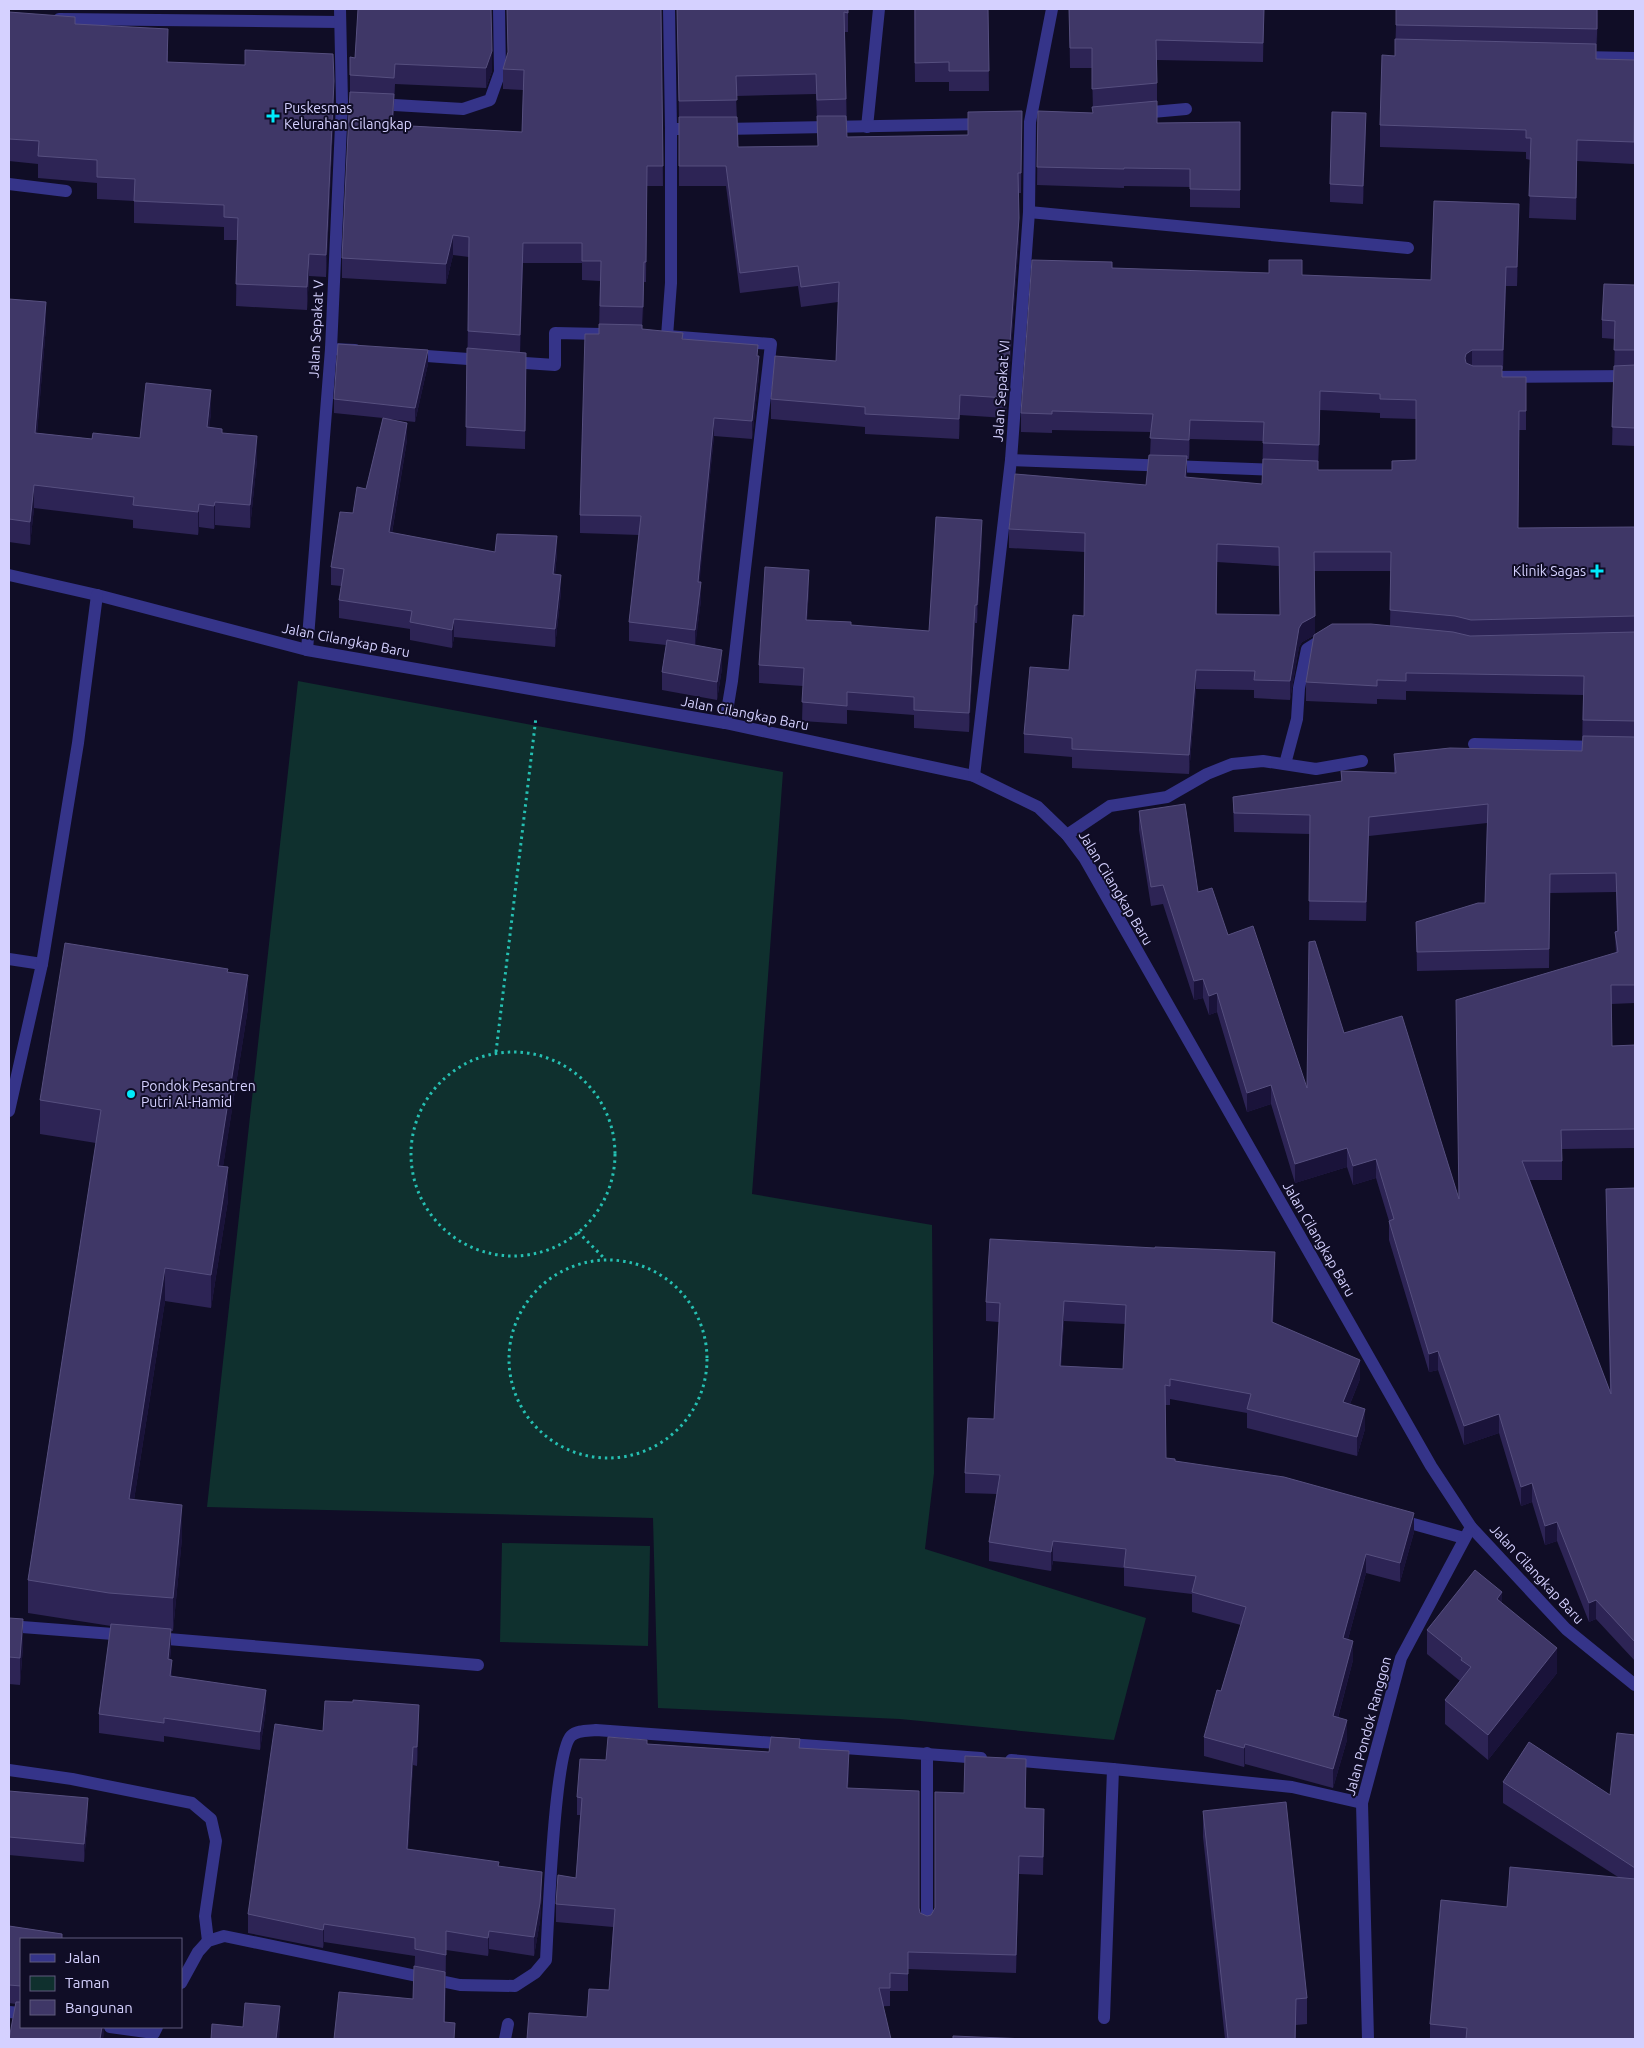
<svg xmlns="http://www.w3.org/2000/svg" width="1644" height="2048" font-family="Ubuntu,sans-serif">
  <rect width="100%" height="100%" fill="#100d26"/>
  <g fill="#0f302e">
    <path d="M298 681 783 772 752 1194 932 1225 934 1473 925 1549 1146 1618 1114 1740 900 1719 658 1708 653 1518 207 1507Z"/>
    <path d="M502 1543 650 1546 648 1646 500 1642Z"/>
  </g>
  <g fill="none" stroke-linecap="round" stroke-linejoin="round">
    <g stroke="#25c0b2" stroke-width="3" stroke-dasharray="2.5 4" stroke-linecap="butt">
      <circle cx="513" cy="1154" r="102"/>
      <path d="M496 1052 536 717"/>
      <path d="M578 1232 605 1259"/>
      <circle cx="608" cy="1359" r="99"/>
    </g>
    <g stroke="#353489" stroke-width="12">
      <path d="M669 9 671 129"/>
      <path d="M59 19 340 22"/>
      <path d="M1580 57 1635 58"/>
      <path d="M377 104 463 109 490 100 500 72 499 9"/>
      <path d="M1141 113 1186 109"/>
      <path d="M867 127 879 9"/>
      <path d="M722 129 984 124"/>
      <path d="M9 184 66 191"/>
      <path d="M1029 212 1408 248"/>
      <path d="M667 336 771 344 732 681 725 723"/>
      <path d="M667 336 671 283V129H694"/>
      <path d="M331 349 355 350"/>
      <path d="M413 355 482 360"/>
      <path d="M510 362 555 365V333L602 334"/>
      <path d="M1486 377 1635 376"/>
      <path d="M1011 460 1278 470"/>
      <path d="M9 575 97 595 307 650 725 723 974 776 1038 807 1067 835 1085 859 1431 1466 1471 1527 1566 1629 1635 1685"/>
      <path d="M307 650 331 349 342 103 340 9"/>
      <path d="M1474 744 1598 747"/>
      <path d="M1285 764 1297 719 1299 688 1307 649 1326 637"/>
      <path d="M974 776 1011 460 1029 212 1030 122 1052 9"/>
      <path d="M1067 835 1110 806 1167 797 1207 774 1232 764 1263 761 1316 769 1362 761"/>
      <path d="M9 959 42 964"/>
      <path d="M9 1111 42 964 78 743 97 595"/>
      <path d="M1399 1520 1464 1538"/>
      <path d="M9 1626 126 1635"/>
      <path d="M156 1638 478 1665"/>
      <path d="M927 1753V1926"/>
      <path d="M1011 1760 1113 1769 1292 1787 1362 1803"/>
      <path d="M9 1770 72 1779 192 1803 211 1819 216 1841 205 1916 208 1941"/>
      <path d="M181 1983 198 1952 208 1941 224 1936 460 1985 515 1986 535 1973 546 1960C548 1927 554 1753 571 1736 577 1730 589 1731 596 1730L981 1758"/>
      <path d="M9 2012 21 2013"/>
      <path d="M1104 2018 1113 1769"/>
      <path d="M110 2027 154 2033 157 2027"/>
      <path d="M505 2039 508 2024"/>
      <path d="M1368 2039 1362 1803 1401 1658 1471 1527"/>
    </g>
  </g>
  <g fill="#2d2455" fill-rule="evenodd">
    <path d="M358 9 492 71 486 88 395 84 393 125 522 132 523 90 503 89V69L508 53 507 9H661L663 186H647L646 282H644L642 329 758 356 759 375 752 439 714 436 699 582 701 600 695 645 722 668 717 700 662 690V672L666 645 629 641V622L639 535 580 533V515L599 334 600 281 582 280V263H523L520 353 526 372 525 449 466 446 469 257 453 255 446 284 342 278V258L350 92V57L355 58Z"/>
    <path d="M677 9H848V32H845L847 137 968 135 1022 111 1021 193H1019V238L1006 418 960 415 959 439 865 434V427L771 419V399L836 361 838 302 801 307 798 286 740 293 726 186H679V121ZM816 94 818 146 738 147 736 96Z"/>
    <path d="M914 9H988L989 91H949V82H915Z"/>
    <path d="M1069 9H1264L1263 62 1157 60V123L1240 122V208L1190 207V187L1124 186V188L1037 185 1038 111 1093 113 1092 68H1070Z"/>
    <path d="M1598 9 1596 59 1635 60 1634 164 1577 161 1576 220 1529 218 1531 160 1526 159V152L1380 147V125L1395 56 1396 25Z"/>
    <path d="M9 12 75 24 168 51V62L334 103 326 277 309 276 307 310 236 306 237 240H224V227L134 223V201L97 199V183L38 178V164L9 161Z"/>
    <path d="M1366 131 1363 204 1330 202V184Z"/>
    <path d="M1519 223 1517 286H1506L1503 369H1502V377H1526V430H1519L1518 528 1635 527V1003L1611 1004 1612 1046 1635 1045V1148L1562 1149V1180H1530L1610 1392 1606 1189 1635 1188V1661L1596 1619 1589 1622 1557 1541 1545 1545 1532 1502 1521 1506 1499 1433 1464 1445 1438 1370 1429 1372 1389 1240V1221L1376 1178 1353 1185 1347 1167 1295 1183 1271 1104 1247 1112 1217 1012 1209 1015 1203 998 1194 1000 1163 904 1151 906 1139 830V811L1228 935 1307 1088 1344 1033 1459 1198 1616 953 1615 932 1617 931 1616 892 1550 893 1549 968 1417 971 1416 922 1485 903 1487 823 1369 836 1366 921 1309 920 1310 834 1234 832 1233 797 1341 781V771L1394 773V754L1582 751 1583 695 1406 691V700L1377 699V704L1306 701V682L1390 626 1391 571H1314L1315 635 1302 642 1299 647 1290 700 1254 698V690L1196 689 1189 774 1072 768V757L1024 753V734L1069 670 1084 616 1085 552 1009 548V529L1146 485 1150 455 1151 432 1052 430V433L1021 432V413L1112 268 1431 280ZM1320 410 1380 413V418L1416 419V460L1392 470H1318ZM1190 439 1263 441 1262 484 1187 478V459H1189ZM1217 562 1279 566 1280 615 1217 614Z"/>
    <path d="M1635 285V446L1612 445 1615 339 1602 338V320Z"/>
    <path d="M9 299 46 326 37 433 92 439 140 438 211 413 209 427 222 433 257 460 250 528 215 525 214 529 199 527 198 535 133 528V520L34 508 30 545 9 542Z"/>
    <path d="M428 364 415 422 389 419 407 440 392 533 495 552 557 553 555 574 561 592 555 647 454 637 452 648 410 640V629L339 618V600L341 586 331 585V567L353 513 366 489 383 418 334 413V399Z"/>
    <path d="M982 538 977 623H975L969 732 914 728V715L847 710V724L802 721 803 686 759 683V665L809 588 807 620 851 625 929 631Z"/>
    <path d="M228 972 248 1008 223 1166 228 1200 211 1308 165 1301 134 1500 182 1538 173 1631H171V1648L170 1659 172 1677 266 1709 260 1750 164 1736V1742L99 1733V1714L111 1626 28 1613V1580L96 1143 40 1134V1100Z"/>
    <path d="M1275 1271 1273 1323 1360 1379 1350 1404 1365 1429 1357 1456 1247 1428V1413L1170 1399V1405H1165L1166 1458 1414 1532 1400 1582 1366 1573 1348 1639 1353 1660 1338 1718 1347 1740 1333 1788 1245 1764 1244 1767 1204 1756V1737L1221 1691 1241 1625 1192 1612V1594L1124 1586V1568L1053 1561 1051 1571 989 1561V1542L997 1494 965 1493V1473L994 1419 999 1322 986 1321V1302ZM1064 1321 1126 1324 1123 1369 1061 1366Z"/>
    <path d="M1502 1604 1557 1673 1488 1760 1445 1724V1700L1460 1681 1427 1654V1630Z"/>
    <path d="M9 1618 23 1646 20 1685 9 1684Z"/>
    <path d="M419 1723 417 1766 413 1765 408 1849 499 1866 542 1891 540 1921 534 1956 489 1949 488 1956 446 1950 445 2022 334 2039 413 1999 415 1956 324 1942 323 1948 248 1933V1914L323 1731Z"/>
    <path d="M1635 1735V2039H1430V2024L1507 1907 1618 1877 1503 1803V1782L1610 1795Z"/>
    <path d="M647 1744 769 1752 800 1748 849 1769 848 1788 919 1908 920 1913 927 1916 931 1915 935 1908 964 1793 1026 1777V1808L1044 1827 1043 1875 1019 1874 1016 1973 908 1969V1991H890V2006L587 2017 609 1990 613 1927 556 1922V1904L576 1878 580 1815H577V1797L606 1760Z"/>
    <path d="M9 1791 88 1816 84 1862 9 1855Z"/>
    <path d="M1203 1811 1307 1998V2024L1296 2025V2039H1225L1203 1837Z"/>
    <path d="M9 1926 62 1934V1939H21V2027H104L103 2039H9L16 2004 9 2003Z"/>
  </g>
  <g fill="#1a133a">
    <path d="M1597 9H1598L1597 49Z"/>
    <path d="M492 51V71L486 88V68Z"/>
    <path d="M334 81V103L326 277V255Z"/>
    <path d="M1366 113V131L1363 204V186Z"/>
    <path d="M1635 117V139L1634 164V142Z"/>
    <path d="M1577 140V161L1576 220V198Z"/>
    <path d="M1519 204V223L1517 286V267Z"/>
    <path d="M1019 218V238L1006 418V398Z"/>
    <path d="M453 235V255L446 284V264Z"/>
    <path d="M523 243V263L520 354V335Z"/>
    <path d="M309 254V276L307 310V287Z"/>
    <path d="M644 262V282L643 327V307Z"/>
    <path d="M1506 267V286L1503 369V350Z"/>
    <path d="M46 302V326L35 456V433Z"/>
    <path d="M428 350V364L415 422V408Z"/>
    <path d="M1472 350V369L1466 373 1465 358 1466 354Z"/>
    <path d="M759 356V375L752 439V421Z"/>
    <path d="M211 390V413L207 450V427Z"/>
    <path d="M960 395V415L959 439V419Z"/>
    <path d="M714 418V436L698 600V582Z"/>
    <path d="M1190 420V439L1189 459V440Z"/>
    <path d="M407 423V440L389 550V532Z"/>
    <path d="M257 436V460L250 528V505Z"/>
    <path d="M1187 456V475L1185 496V477Z"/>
    <path d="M34 485V508L30 545V522Z"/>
    <path d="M215 502V525L214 529V506Z"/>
    <path d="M199 504V527L198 535V512Z"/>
    <path d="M982 520V538L977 623V605Z"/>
    <path d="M557 536V553L553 592V574Z"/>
    <path d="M809 570V588L806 638V620Z"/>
    <path d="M561 575V592L555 647V629Z"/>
    <path d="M701 582V600L695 649V630Z"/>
    <path d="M975 605V623L969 732V713Z"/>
    <path d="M1315 616V635L1302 642 1299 647 1290 700V681L1299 628 1302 623Z"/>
    <path d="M454 619V637L452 648V630Z"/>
    <path d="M722 650V668L717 700V682Z"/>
    <path d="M1196 670V689L1189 774V755Z"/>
    <path d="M1369 817V836L1366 921V902Z"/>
    <path d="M248 975V1008L218 1199V1166Z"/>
    <path d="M1203 979V998L1194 1000V981Z"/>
    <path d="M1217 993V1012L1209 1015V996Z"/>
    <path d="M1271 1085V1104L1247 1112V1093Z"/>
    <path d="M1347 1148V1167L1295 1183V1164Z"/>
    <path d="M1376 1159V1178L1353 1185V1166Z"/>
    <path d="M228 1167V1200L211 1308V1275Z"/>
    <path d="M1275 1252V1271L1272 1341V1322Z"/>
    <path d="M165 1268V1301L129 1532V1499Z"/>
    <path d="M1064 1301V1321L1060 1386V1366Z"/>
    <path d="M1438 1351V1370L1429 1372V1354Z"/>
    <path d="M1360 1360V1379L1343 1421V1402Z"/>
    <path d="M1365 1409V1429L1357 1456V1437Z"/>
    <path d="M1499 1414V1433L1464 1445V1426Z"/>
    <path d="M1532 1483V1502L1521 1506V1487Z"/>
    <path d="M182 1505V1538L173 1631V1598Z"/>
    <path d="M1414 1513V1532L1400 1582V1563Z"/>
    <path d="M1557 1522V1541L1545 1545V1526Z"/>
    <path d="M1053 1541V1561L1051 1571V1552Z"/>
    <path d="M1366 1554V1573L1343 1657V1638Z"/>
    <path d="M1502 1592V1617L1497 1599Z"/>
    <path d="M1596 1600V1619L1589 1622V1603Z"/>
    <path d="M23 1619V1646L20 1685V1658Z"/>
    <path d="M171 1629V1648L168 1677V1659Z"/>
    <path d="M1353 1641V1660L1333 1736V1716Z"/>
    <path d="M1557 1648V1673L1488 1760V1735Z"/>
    <path d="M172 1660V1678L170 1676Z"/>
    <path d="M266 1690V1709L260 1750V1732Z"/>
    <path d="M419 1705V1723L417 1766V1747Z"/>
    <path d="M1347 1720V1740L1333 1788V1769Z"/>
    <path d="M1245 1744V1764L1244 1767V1748Z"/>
    <path d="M413 1747V1765L407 1868V1849Z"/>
    <path d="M849 1751V1769L847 1806V1788Z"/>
    <path d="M88 1798V1816L84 1862V1844Z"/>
    <path d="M1019 1856V1874L1016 1973V1955Z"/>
    <path d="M542 1872V1891L540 1921 534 1956V1937Z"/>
    <path d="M324 1924V1942L323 1948V1930Z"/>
    <path d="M489 1931V1949L488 1956V1938Z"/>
    <path d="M280 2006V2030L279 2039H276Z"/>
    <path d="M102 2027H104V2033L103 2039H100Z"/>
  </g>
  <g fill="#3f3767" stroke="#564f7f" fill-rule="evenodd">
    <path d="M358 9H491L492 51 486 68 395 64 394 78 350 75V57L355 58Z"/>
    <path d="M507 9H661L663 166H647L646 262H644L643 307 600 306 601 261H582V243H523L520 335 468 331 469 237 453 235 446 264 342 258 350 92 394 94 392 125 522 132 524 70 503 69 508 52Z"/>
    <path d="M677 9H848V13L844 12 846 99 817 100 816 74 736 76 737 100 679 101Z"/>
    <path d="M915 9H988L989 71H949V62L915 63Z"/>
    <path d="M1069 9H1264L1263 43 1156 40 1157 83 1092 89V48H1070Z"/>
    <path d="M1396 9H1597V29L1396 25Z"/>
    <path d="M9 12 75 17V24L168 29 167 62 245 65V50L333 54 334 81 326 255 309 254 307 287 236 284 238 218 224 217V205L134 201 135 179 97 177V160L38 156 39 141 9 139Z"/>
    <path d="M1395 39 1596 44V59L1635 60 1634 142 1577 140 1576 198 1529 196 1531 138H1526V130L1380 125 1382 55 1395 56Z"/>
    <path d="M1157 101V123L1240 122V190L1190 189V169L1124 168V169L1037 167 1038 111 1093 113 1092 107Z"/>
    <path d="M1022 111 1021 173H1018L1019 218 1006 398 960 395 959 419 865 414V407L771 399 775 356 836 361 839 282 801 287 798 266 740 273 726 166H679V117H737L738 147 818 146 817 116H846L847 137 968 135V112Z"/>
    <path d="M1332 112 1366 113 1363 186 1330 184Z"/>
    <path d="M1434 201 1519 204 1517 267H1506L1503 350H1472L1466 354 1465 358 1466 363 1473 366H1502V377H1526V411H1519L1518 528 1635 527V616L1471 620 1455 616 1390 610 1391 552H1314L1315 616 1302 623 1299 628 1290 681 1254 680 1255 671 1196 670 1189 755 1072 749V738L1024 734 1030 667 1069 670 1073 615 1084 616 1085 533 1009 529 1015 474 1146 485 1149 455 1187 456 1185 477 1262 484 1263 459 1318 461V470H1392V461L1416 460V400L1380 399V394L1320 391 1319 445 1263 443 1264 422 1190 420 1189 440 1150 438 1153 414 1052 411V414L1021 413 1032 260 1112 262V268L1269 273V260H1302V275L1431 280ZM1217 544 1279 547 1280 615 1216 614Z"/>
    <path d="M1604 284 1635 285V350H1614L1615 321 1602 320Z"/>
    <path d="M9 299 46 302 35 433 92 439 93 433 140 438 146 383 211 390 207 427 222 429V433L257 436 250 505 215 502 214 506 199 504 198 512 133 505 134 497 34 485 30 522 9 519Z"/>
    <path d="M599 324 642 325V329L683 333 682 339 758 345 757 356H759L752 421 714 418 698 582H701L695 630 629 622 641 516 580 515 585 334H599Z"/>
    <path d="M338 344 428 350 415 408 334 399Z"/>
    <path d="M467 348 526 353 525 431 466 427Z"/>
    <path d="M1635 365V428L1612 427 1614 366Z"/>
    <path d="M383 418 407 423 389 532 495 552 497 534 557 536 553 574 561 575 555 629 454 619 452 630 410 622 412 611 339 600 344 569 331 567 340 512 353 513 357 487 366 489Z"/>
    <path d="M936 517 982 520 977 605H975L969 713 914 710V697L847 692V706L802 702 804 668 759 665 765 567 809 570 806 620 851 622V625L929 631Z"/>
    <path d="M1332 624H1371L1453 632 1470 636 1635 632V721L1583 720 1584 676 1406 673V681L1377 680V686L1306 682 1314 635Z"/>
    <path d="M667 640 722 650 717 682 662 672Z"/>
    <path d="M1583 736 1635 737V985H1611L1612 1046 1635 1045V1129L1561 1130 1562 1161H1522L1611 1394 1606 1189 1635 1188V1642L1596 1600 1589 1603 1557 1522 1545 1526 1532 1483 1521 1487 1499 1414 1464 1426 1438 1351 1429 1354 1389 1221 1394 1219 1376 1159 1353 1166 1347 1148 1295 1164 1271 1085 1247 1093 1217 993 1209 996 1203 979 1194 981 1163 885 1151 887 1139 811 1185 804 1198 892 1212 888 1228 935 1253 926 1307 1088 1309 942 1315 941 1344 1033 1402 1016 1459 1199 1456 1000 1618 952 1615 932 1618 931 1616 873 1550 874 1549 949 1417 952 1416 922 1478 903H1485L1488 804 1369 817 1366 902 1309 901 1310 815 1234 813 1233 797 1342 781 1341 771 1396 773 1394 754 1450 748 1582 751Z"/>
    <path d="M65 943 228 969 227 972 248 975 218 1166 228 1167 211 1275 165 1268 129 1499 182 1505 173 1598 109 1593 28 1580 101 1110 40 1100Z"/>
    <path d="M990 1239 1155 1248V1247L1275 1252 1272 1322 1360 1360 1343 1402 1365 1409 1357 1437 1247 1409 1251 1394 1170 1379V1386L1165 1385 1166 1458 1175 1459V1461L1284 1477 1414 1513 1400 1563 1366 1554 1343 1638 1353 1641 1333 1716 1347 1720 1333 1769 1245 1744 1244 1748 1204 1737 1217 1690 1221 1691 1246 1607 1192 1592 1196 1576 1124 1567 1126 1549 1053 1541 1051 1552 989 1542 1000 1475 965 1473 968 1418 994 1419 1000 1303 986 1302ZM1064 1301 1126 1305 1123 1369 1060 1366Z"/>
    <path d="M1475 1570 1502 1592 1497 1599 1557 1648 1488 1735 1445 1700 1471 1667 1461 1660 1462 1658 1427 1630Z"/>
    <path d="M9 1618 23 1619 20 1658 9 1657Z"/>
    <path d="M111 1624 171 1629 168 1659 172 1660 170 1676 266 1690 260 1732 164 1718V1723L99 1714Z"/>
    <path d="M353 1700 419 1705 417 1747H413L407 1849 499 1862 498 1866 542 1872 540 1903 534 1937 489 1931 488 1938 446 1931V1955L415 1949V1938L324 1924 323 1930 248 1914 275 1724 323 1731 325 1701 353 1702Z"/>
    <path d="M1617 1733 1635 1735V1868L1503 1782 1529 1742 1610 1795Z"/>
    <path d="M608 1737 647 1740V1744L769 1752 771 1737 800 1739 799 1748 849 1751 847 1788 919 1791V1908L920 1913 927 1916 931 1915 935 1908V1792L964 1793 965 1756 1026 1759 1025 1808 1044 1809 1043 1857 1019 1856 1016 1955 908 1952V1974L890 1973V1988H879L891 2039H527L529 2013 587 2017 589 1989 609 1990 615 1909 556 1904 558 1875 576 1878 582 1798 577 1797 580 1759 606 1760Z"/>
    <path d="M9 1791 88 1798 84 1844 9 1837Z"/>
    <path d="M1286 1802 1307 1998 1296 1999 1295 2039H1228L1203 1811Z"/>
    <path d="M1510 1867 1635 1879V2039H1466L1467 2028 1430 2024 1441 1900 1507 1907Z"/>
    <path d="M9 1926 62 1934V1939H21V1986L9 1985Z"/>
    <path d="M414 1966 445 1972 444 2022 455 2023 454 2039H472H334L339 1992 413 1999Z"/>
    <path d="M16 2002H21V2027H102L100 2039H9Z"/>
    <path d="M245 2003 280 2006 276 2039H211L212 2024 243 2027Z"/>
    <path d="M953 2036 1027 2039H953Z"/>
  </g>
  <g fill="#00ebfc" stroke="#100d26" stroke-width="2">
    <path d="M270.5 108.5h5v5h5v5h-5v5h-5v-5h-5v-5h5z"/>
    <path d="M1594.5 563.5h5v5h5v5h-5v5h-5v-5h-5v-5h5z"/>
    <circle cx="131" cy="1094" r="5"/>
  </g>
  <g text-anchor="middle" stroke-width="4" stroke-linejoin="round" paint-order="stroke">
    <g font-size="14" fill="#d5d1ff" stroke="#100d26" text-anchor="start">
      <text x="284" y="113">Puskesmas<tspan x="284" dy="16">Kelurahan Cilangkap</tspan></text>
      <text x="1586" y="576" text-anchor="end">Klinik Sagas</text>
      <text x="141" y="1091">Pondok Pesantren<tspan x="141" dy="16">Putri Al-Hamid</tspan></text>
    </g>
    <g font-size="14" fill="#d5d1ff" stroke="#100d26">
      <text transform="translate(316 329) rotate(-87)" y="5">Jalan Sepakat V</text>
      <text transform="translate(1001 391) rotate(-86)" y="5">Jalan Sepakat VI</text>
      <text transform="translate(346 640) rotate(11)" y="5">Jalan Cilangkap Baru</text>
      <text transform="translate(745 713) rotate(11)" y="5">Jalan Cilangkap Baru</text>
      <text transform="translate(1116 888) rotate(59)" y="5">Jalan Cilangkap Baru</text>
      <text transform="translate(1319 1239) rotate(60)" y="5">Jalan Cilangkap Baru</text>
      <text transform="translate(1537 1574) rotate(47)" y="5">Jalan Cilangkap Baru</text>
      <text transform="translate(1368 1726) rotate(-75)" y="5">Jalan Pondok Ranggon</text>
    </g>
  </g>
  <rect width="1644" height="2048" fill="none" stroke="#d5d1ff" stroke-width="20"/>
  <rect x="20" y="1938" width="162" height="90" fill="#100d26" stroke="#5f5b7d"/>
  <rect x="30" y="1954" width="25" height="8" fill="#353489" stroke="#5f5b7d"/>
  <text x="65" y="1963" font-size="15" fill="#d5d1ff">Jalan</text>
  <rect x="30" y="1976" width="25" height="15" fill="#0f302e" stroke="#5f5b7d"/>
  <text x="65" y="1988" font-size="15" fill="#d5d1ff">Taman</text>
  <rect x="30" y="2000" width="25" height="15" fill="#3f3767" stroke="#5f5b7d"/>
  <text x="65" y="2013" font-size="15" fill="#d5d1ff">Bangunan</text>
</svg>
